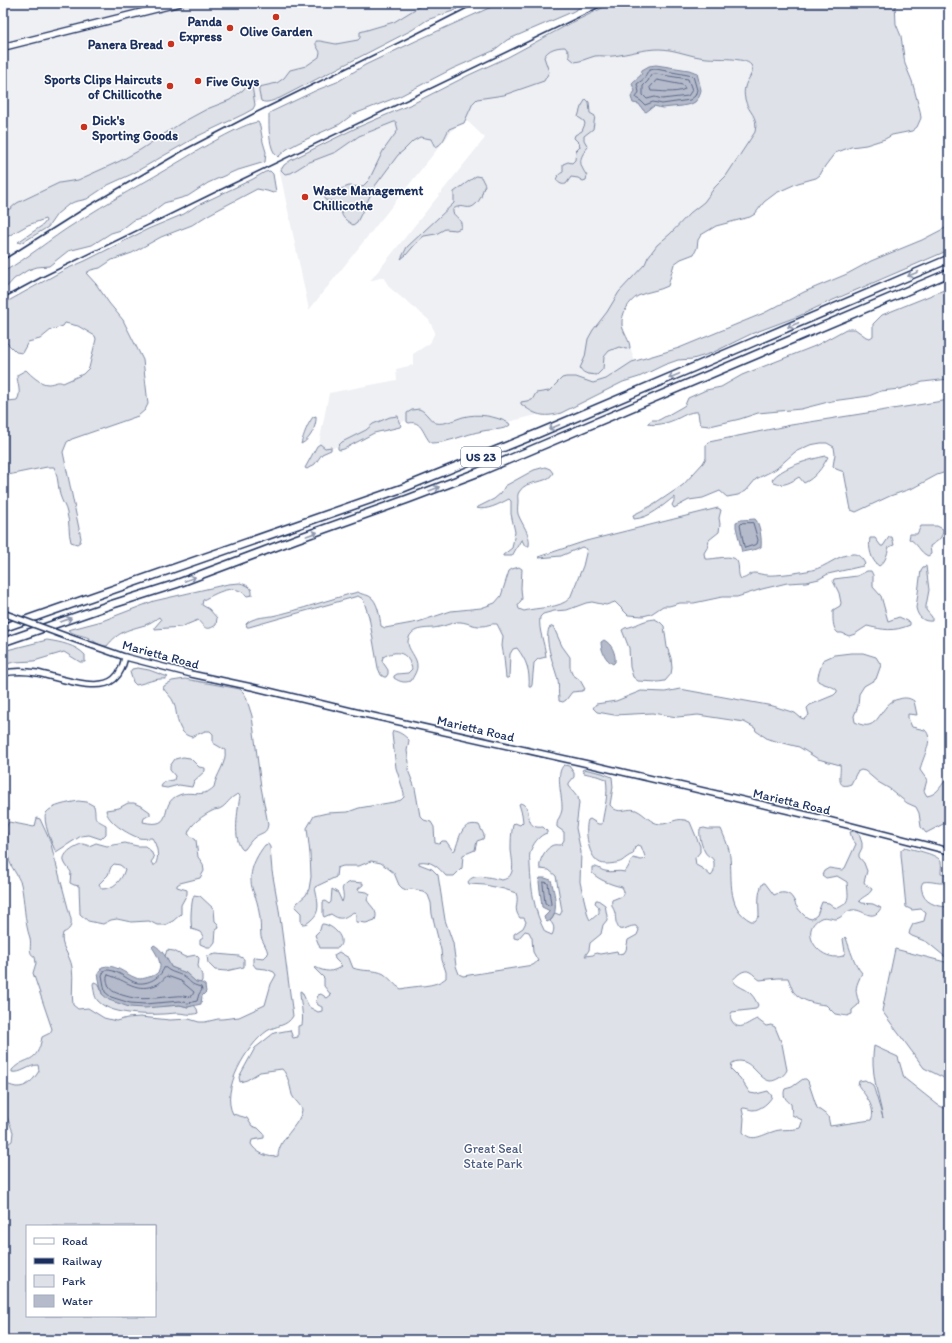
<svg xmlns="http://www.w3.org/2000/svg" width="952" height="1343" font-family="Itim,sans-serif">
  <rect width="100%" height="100%" fill="#fff"/>
  <filter id="ink" filterUnits="userSpaceOnUse"><feTurbulence type="fractalNoise" baseFrequency=".025" numOctaves="2"/><feDisplacementMap in="SourceGraphic" scale="8" xChannelSelector="R" yChannelSelector="G"/><feConvolveMatrix kernelMatrix="1 2 1 2 8 2 1 2 1" color-interpolation-filters="sRGB"/></filter>
  <g filter="url(#ink)">
    <g fill="#eff0f4">
      <path d="M3 3H457L3 227Z"/>
      <path d="M571 40 753 53 766 147 618 310 637 368 557 410 435 440 423 414 317 454 329 393 397 380 396 369 413 365V354L430 343 435 332 429 320 390 288 383 277 370 281 485 138 463 117 309 310 279 168 518 61Z"/>
    </g>
    <g fill="#dee1e7" stroke="#7c88a2" fill-rule="evenodd">
      <path d="M425 3H451L458 7 456 10 427 20 412 30 280 98C274 100 267 104 261 101L259 92V87L277 83 284 78 290 70 306 66 319 57 320 52 316 45V41H320L336 44 358 40 360 38V32L394 22Z"/>
      <path d="M500 3H588L572 12 507 40 493 51 452 69 400 96 352 115 340 124 298 143 287 149 278 157C268 150 269 126 269 115L271 112 317 90 337 82 365 65 420 39Z"/>
      <path d="M613 3H895L896 24 901 36 905 64 912 81 920 111 921 118 917 127 912 131 892 135 885 139 866 145 851 147 835 153 825 166 820 175 816 178 798 183 776 193 764 202 755 214 750 217 716 226 701 235 698 240 697 248 694 254 681 259 674 264 668 286C659 291 647 291 638 296 629 301 621 314 622 325 623 333 630 340 630 348L626 349 619 347 609 351 604 357 603 369 597 375C590 374 584 375 580 368L585 357 588 339 593 330 607 312 619 292 645 264 648 257 657 245 670 234 690 213 704 202 715 187 726 176 755 132C759 115 748 113 745 99 744 95 744 90 745 87 746 80 756 72 751 65 745 57 716 59 707 58 691 57 675 49 659 49 643 49 629 54 613 56 608 57 601 55 595 56 588 58 582 61 575 62L569 57V52L565 47C557 47 548 49 544 57L549 72 544 81 504 95 477 99 473 103 464 123 449 129C445 136 443 145 435 147L431 139 420 137 413 141 404 150 398 155 375 186 357 222 353 225C337 215 345 215 337 202L325 200V197L330 193 349 186 362 187 369 180 383 151 398 130 396 122H394L359 136 336 152 307 163 291 173 285 174 281 170 284 165 291 160 356 128 414 103 469 75 508 57 571 23Z"/>
      <path d="M249 83 252 86 255 105 253 109 244 114 198 136 132 174 108 185 87 199 74 202 68 205 57 214 48 227 25 241 20 243 18 242 43 225 46 221 45 219 28 225 3 239V210L10 209 17 203 59 183 78 180 120 161 140 150 181 123 207 109 230 100 243 90Z"/>
      <path d="M586 99 589 102 590 113 595 116 593 129 584 136V140L588 147C578 159 579 164 587 176L586 180 583 181 578 178 571 177 566 184C562 185 560 184 556 180 557 176 559 174 563 172V164L568 162 572 163 575 160 576 151 580 147 579 143 574 138 575 135 582 131 585 124 584 121 578 117 581 107Z"/>
      <path d="M258 122 260 126 263 142 266 152 265 162 235 171 208 183 188 196 164 203 148 215 134 220 121 230 111 233 92 245 68 251 49 266 37 267 28 270 14 279 3 291V272C28 258 50 239 74 224 109 201 146 182 182 160 197 151 243 123 258 122Z"/>
      <path d="M270 171 273 174 276 192 273 193 267 191 257 189 208 215 192 225 161 237 132 253 112 260 100 268 91 270 86 273 96 284 109 303 123 320 143 360 148 404 145 410 138 416 72 439 67 442 63 452 81 538 80 542 77 544 71 542C68 532 70 523 67 513 66 507 62 502 60 495 58 486 58 476 54 467H47L3 476V397L8 401 17 400C22 392 17 384 17 375L26 370C31 375 40 384 48 384 54 384 58 380 63 383L83 374 89 368 96 339 95 336 78 326 65 323 63 326 51 330 40 339 28 342 22 353 16 352 3 339V304L64 270 85 261 148 229 184 214 196 206 253 179 265 172Z"/>
      <path d="M476 176 481 177 485 185C483 189 482 193 481 197 480 199 478 202 477 203 468 213 464 202 453 209V213C457 218 463 221 461 228L456 230 445 229 436 234 424 236 418 241 406 255 401 259 407 247 454 203V192Z"/>
      <path d="M949 226V250L824 304 799 316 751 334 712 353 693 359 678 360 664 365 639 377 623 382 561 413C543 418 535 415 521 404V402L532 400 536 393 549 391 562 378 566 377H576L593 383 606 379 632 362 679 348 764 313 804 292 847 274 871 261 922 240Z"/>
      <path d="M949 288V379L923 382 900 389 881 391 869 396 832 401 801 409 758 413 740 419 710 426 701 425 699 420 698 412C689 411 682 417 674 420 667 423 656 426 648 424V423L652 420H659L682 407 685 405 688 398 706 390 721 387 742 375 815 346 846 329H855L866 337 870 338 873 336V324L882 315Z"/>
      <path d="M949 400V471L937 475 913 488 890 496 856 512 851 510 844 472 836 469 833 466 835 454 834 447 827 443H821L810 445 795 452 776 469 756 479 746 491 738 495 727 497 720 491 703 498 689 500 674 508 672 505 674 501V497C662 506 650 518 634 519L633 515 655 504 683 485 703 463 706 458V445L709 442 791 425Z"/>
      <path d="M419 409C427 412 429 420 436 423 444 425 456 419 463 417 478 413 495 416 509 423L510 425C503 431 491 429 483 431 465 434 449 443 431 443 423 435 422 420 409 423L407 422V413L412 410Z"/>
      <path d="M316 416C317 426 310 440 301 444 304 434 307 425 313 417Z"/>
      <path d="M398 416 399 422 401 425 400 427 374 433 344 449 340 450 338 449V446L342 442 366 430 373 424 390 417Z"/>
      <path d="M320 444 325 448 331 447V450L322 454 315 464 307 469 305 468 317 446Z"/>
      <path d="M826 456 828 457C822 468 815 478 804 483L799 477C791 482 784 487 774 483L772 480C781 467 811 459 826 456Z"/>
      <path d="M545 467 550 469 553 473C546 486 527 478 519 492 517 495 518 498 518 501 518 505 517 510 518 514 522 525 531 534 529 546H525L522 540H521L512 556H503V555L512 548 515 532 511 514V501L509 499C499 504 487 511 476 508L494 499 501 493 505 486 534 470Z"/>
      <path d="M718 508 721 510 719 518 720 524 719 532 709 540 707 548 704 553 705 559C714 560 733 553 737 561 740 567 737 574 741 579 748 578 750 573 754 573 758 573 763 575 767 575 776 576 802 572 812 570 827 567 837 555 852 554 858 553 863 559 865 564L863 566 828 574 819 579 806 582 787 583 762 589 737 597H722L694 603H680L669 606H663L651 614 643 616 628 615 615 602 606 605 592 602 586 603 567 610 554 611 543 614 540 617C538 631 545 643 546 657L538 659 534 663 532 685 531 687H529C530 671 527 661 517 648L513 649 510 654 509 677 508 678H506L504 657 502 646 503 636 497 624C491 623 487 626 482 626 474 627 465 621 457 622 451 623 445 626 439 627 428 630 411 625 408 641 407 650 418 657 417 667 417 671 413 677 411 681 404 683 400 682 394 678V676L397 674 408 673 412 669C408 652 397 649 383 657L382 661 388 670V674L386 677H384L381 675 378 668 369 617 363 599 358 596 249 627H247L246 624C251 618 264 617 272 616 301 610 329 599 358 592 362 595 365 594 369 596 378 600 380 618 381 626L385 628 418 622 451 611 481 608 495 603 501 596 509 571 512 569 519 567 522 569 521 588 522 599 518 605 519 609 524 611C538 607 560 609 570 598L583 566 587 549 582 547 561 556 539 558 538 557 586 541Z"/>
      <path d="M921 526H937L943 529C943 538 938 541 930 546L931 554 928 556C919 552 918 543 909 539L910 534H917Z"/>
      <path d="M889 537H892L894 545 889 547C887 554 886 562 879 566 871 561 868 547 870 538H875L881 546H883Z"/>
      <path d="M926 566 929 590 926 606V610L932 617V621C923 622 918 617 916 608L921 570 923 567Z"/>
      <path d="M867 571H871L873 575V587L881 596 888 621 899 617 910 622V625C893 632 884 630 867 626L855 634 849 636 842 633H838C832 628 833 618 833 610L840 606 841 603 839 593 833 581 834 579 857 576Z"/>
      <path d="M240 583C247 585 253 587 252 595L247 596C234 582 217 593 203 600L202 605 209 609 217 618 216 625C206 632 204 627 198 620L181 627 155 629V627L161 620 159 617C155 620 150 623 145 625 128 630 119 631 107 646 100 646 95 642 89 638 82 635 74 635 68 630L102 621 154 601 228 584Z"/>
      <path d="M655 619 660 622 664 626 667 647 671 658 672 668 671 674 665 681 658 682 638 681 633 677 630 667 629 648 622 630 625 628C637 626 642 620 655 619Z"/>
      <path d="M553 626 562 646 570 657V667L572 674 580 680 585 689 582 691 572 692 566 700 563 702 559 701V699C558 693 559 686 558 680 554 665 544 642 549 628Z"/>
      <path d="M47 640C60 642 76 645 85 655V662H80L64 652 34 661 14 662 3 665V651Z"/>
      <path d="M851 653H863L876 657 881 665 876 679 864 686 859 694 858 706 854 716 855 722C881 736 878 702 899 699 905 697 910 698 914 701L917 715 908 714V718L912 727 925 730C935 739 922 758 920 770L927 780 924 791 927 796C939 794 941 784 949 776V821L926 833 921 827 919 813 916 807 907 803 890 789 878 782 865 771 861 770 857 772 851 784C834 791 842 771 840 765L818 759 799 747 768 739 756 731 755 728 744 722 698 715 677 717 652 713 614 715 597 712 593 708 596 704 616 701 641 691 665 692 680 689 773 706 795 713 801 718 804 719 809 715 807 708 810 705 834 695 837 692V690C831 685 824 685 818 681V676L823 660 834 655Z"/>
      <path d="M138 668 149 670 168 677 165 679C156 678 146 683 136 685L133 682 130 672 132 669Z"/>
      <path d="M185 679 240 689 244 693 246 697 252 716 261 787 268 824C267 834 262 832 255 837 251 840 248 845 245 849L243 850C232 841 238 809 240 796L238 794C229 798 227 805 221 808 219 810 215 809 212 811 204 815 190 824 188 834L196 840 198 857 203 864 204 871 200 878 180 883 177 885V887L187 890V894L181 905V914L173 921 165 925H157L149 921 131 922 117 919 111 920 103 924 88 921 80 914 79 886 74 885 70 883 71 872C69 869 65 865 64 861 62 853 76 845 82 844 84 844 87 845 89 846L96 843 107 846 125 843 137 846H145L151 851 154 858 151 862 153 865H155C160 857 157 845 152 838 148 838 143 839 139 838 128 834 107 822 106 810L119 808 128 803H134L143 807 150 812V815L144 818 143 822C177 830 157 803 179 795 191 790 202 799 214 787 216 774 227 764 225 750L213 743V734L210 731H205L192 737C176 734 178 715 174 703 172 697 166 693 163 688L164 686 172 681ZM114 864 120 865 125 869C122 880 114 889 102 889L99 884 108 875 111 867Z"/>
      <path d="M393 731C399 731 405 736 409 740L407 751 409 762 408 770 415 788 420 816 424 820 431 822 434 827 435 843 439 844 442 841H446L453 851 455 850C460 837 461 821 479 825L484 835 483 839 477 841 475 850 463 855 462 868 454 876H446C438 867 431 860 419 862V864L432 869 438 875 445 920 453 943 456 966 459 974 463 976 533 965 538 961 533 952 532 938 529 932 525 931 518 939 514 938V934L523 928 526 922 524 918H520C512 908 520 903 516 893L504 889 485 885 469 884 468 882C473 872 492 878 502 880 517 877 512 861 511 850 511 842 511 833 513 825L515 823 520 825 523 822 522 814 519 804 521 803 527 807C530 819 528 829 543 827L547 831V833C539 835 532 845 530 853 529 857 530 862 530 866 531 889 534 911 545 932L552 935C555 929 554 925 550 921L552 919 555 913 560 915 562 911 556 876 549 870 540 869C538 861 545 850 551 846 554 844 557 845 561 845L564 840V832L557 827C556 819 563 815 562 806 562 795 555 773 564 765L569 766 574 773V777L569 783V786L578 797 579 803 576 828 581 852 580 882 588 916 590 920H591L599 913C599 909 599 906 595 903L596 900H598L605 905 607 916V920L603 925 601 934 590 943 589 950 585 956 593 955 596 953 600 954 617 951 618 954 624 953 626 950 628 940 637 935 639 930 636 926C630 925 624 931 619 929 615 922 616 920 615 913 613 907 611 906 612 900L622 896 624 891 622 887C612 885 599 880 592 873V867C598 866 600 870 605 871 612 873 618 870 625 872 629 867 630 862 633 858L641 860 646 859 641 846 637 845 635 847 633 854C628 856 626 858 622 861 619 863 610 864 606 864 589 865 584 832 588 820L590 819 598 824H602C604 809 609 795 606 779 600 776 591 775 584 773L582 770 584 769 602 773 612 777 613 787 610 805C619 816 626 807 636 810 645 814 650 823 660 824 670 825 677 815 690 822L700 846V852L695 858 696 865 703 869 711 876C714 873 714 871 714 867 715 854 708 860 704 850 701 844 699 836 700 829L704 828 708 829H721C724 836 727 843 729 850 734 875 724 907 751 921H755L759 916C759 906 757 892 763 883H765L774 895C780 892 789 891 793 899 795 901 795 905 797 907 800 911 804 916 808 918L812 919 817 915 822 902 829 903 834 907 838 908C851 902 848 896 847 882L837 876 826 878 822 875 824 871 829 868 842 870 845 868 856 844 852 839 850 832 854 831 859 834 862 843V848L859 854V857L864 863 867 871 864 882 866 885 872 889C870 895 863 896 859 901L862 903 873 904 881 908C872 924 863 908 852 910 845 911 842 918 836 919 831 919 826 916 821 918 797 930 819 963 843 956L845 952 843 939 845 937 846 938C850 949 854 964 862 973 856 986 854 989 859 1002L858 1005 852 1010V1014L847 1016 835 1014 826 1005C815 1004 800 1001 793 991 791 987 790 982 788 978H778L760 980C756 978 754 974 750 972 744 968 736 976 733 980 736 987 746 988 751 994 754 997 756 1001 758 1005L756 1009 732 1012C730 1015 730 1018 732 1021 739 1033 748 1022 757 1019L766 1026 771 1025 775 1027 782 1044 787 1070C785 1074 783 1076 779 1078 776 1080 773 1081 770 1081 757 1079 750 1054 732 1063L731 1069 740 1078 750 1093 756 1094 768 1091 772 1096C770 1102 760 1110 753 1110 750 1110 747 1108 743 1108L742 1109 744 1118 743 1132C751 1143 762 1135 772 1132 781 1128 791 1131 800 1128L802 1122V1120L792 1115 791 1104C786 1100 782 1096 785 1089L792 1087 803 1079H806L808 1081 817 1108 828 1116 830 1126 871 1120C877 1108 864 1094 858 1085L859 1081 865 1080 873 1085 883 1118C878 1094 870 1070 874 1046L898 1057 904 1078 938 1105 946 1109 947 1089 944 1078 924 1068 882 1011 895 949 949 963V1340H3V1147L12 1141 13 1132 3 1107V1084C8 1084 11 1086 16 1087 27 1088 34 1079 39 1071L38 1065C29 1065 21 1074 12 1072V1070C26 1055 37 1066 42 1037L50 1033 52 1029 33 973 36 963 35 957C27 953 32 946 30 938 24 921 25 902 21 884 18 875 10 866 9 859 7 848 10 838 5 829L9 822 34 827 35 826 37 818 40 819 50 841 71 919C72 926 70 930 63 933 59 946 70 954 72 967 74 979 71 993 73 1005L78 1009 88 1008 104 1018 116 1021 127 1018 140 1017 170 1020 189 1019 199 1022H205L218 1019H222L239 1017 265 1005 271 984 276 975 274 972 266 969 256 968 253 964V958L255 957 264 958 268 954C267 947 263 943 261 937 260 928 261 920 259 912 258 904 256 898 253 891 247 874 255 858 265 845L268 844 270 847 272 871 279 910 293 1016C287 1027 276 1025 267 1031 247 1045 220 1090 233 1114L247 1118 252 1126 258 1128 264 1134V1138L252 1140 251 1144C255 1152 269 1159 278 1156 278 1153 279 1150 280 1147 284 1136 301 1122 302 1110 302 1106 294 1100 292 1095 290 1086 288 1075 282 1069L260 1072 247 1080 240 1082 239 1077 255 1048 274 1033 290 1030 293 1038 298 1037V1026L302 1025C304 1015 300 1002 300 991L302 992 309 1007 318 1012 322 1011V1007L318 1005 316 1001 318 995 321 994 327 998 331 995 324 986V978L314 968 315 967C325 972 332 973 342 966L335 959 334 955 339 952 349 958 353 968C363 972 375 969 384 974 390 978 394 985 401 989 415 985 435 988 446 978V972L442 960 441 950 432 914 431 903 428 895 423 891 411 889 406 890 402 888 399 885 394 873 381 863 371 861 359 866H343L337 868 336 877 315 887C317 900 322 911 311 920 308 923 306 924 302 924L301 923V913L295 907 297 903 306 895 309 889 311 877 310 854 307 828 314 816 327 813 348 812 359 808 394 802 401 800 404 797V793L396 768 392 734ZM27 1226H155V1316H27Z"/>
      <path d="M183 757 190 758 199 767 205 768V771L194 781 192 787 179 785 167 788 161 787C163 781 168 781 174 780L175 776 170 770V766L175 759Z"/>
      <path d="M78 801 87 802 94 806C97 819 91 817 106 825V834L101 839 89 835 81 836 56 852C52 845 42 820 46 813 52 805 69 803 78 801Z"/>
      <path d="M905 847C913 850 939 854 941 862 942 865 941 870 941 873L949 875V881C940 886 933 880 923 882 921 885 921 887 922 891 924 903 936 906 947 907L949 905V960L927 942 912 936 909 934 910 930 913 924 924 921 926 913 921 909 912 910 906 907 901 855V850Z"/>
      <path d="M351 882 363 883V885L358 889 359 891 367 892 370 894 367 900C371 907 379 911 375 920L366 923 356 922V914L354 912C344 917 342 922 331 914L324 917 323 915V902L325 901 329 904 331 902 332 889 338 893 342 902C347 891 335 888 351 882Z"/>
      <path d="M194 895 200 896 214 909 215 921 218 924 219 928 216 930 215 942 211 947H207L200 944V940L203 938V936L200 932 192 929C190 923 191 901 194 895Z"/>
      <path d="M322 924C332 924 348 939 338 948H320L315 935 320 930 321 926Z"/>
      <path d="M167 950 174 951 185 957 196 955 199 958 198 966 202 975V981L200 983 196 982 191 978 186 973 171 967 165 956Z"/>
      <path d="M216 954 239 956 244 959V967L226 971 215 970 208 963 207 956Z"/>
      <path d="M94 982 99 984 102 994 165 1006 180 1005 188 1007 194 1005 197 1009 198 1013C191 1016 184 1013 176 1013 157 1015 113 1017 98 1001 94 997 94 989 93 984Z"/>
    </g>
    <g fill="#b5bbca" stroke="#77839f">
      <path d="M656 65 689 70 697 73 701 90 699 97 695 102 691 104 682 106 662 108 654 106 646 112 643 110 639 104 633 103 631 97 635 91 632 84 633 82 641 75 642 70 649 66Z"/>
      <path d="M755 519C760 523 762 540 761 547L757 549 742 552 736 527V522L741 520Z"/>
      <path d="M604 640C612 644 616 654 615 662L613 664C605 660 601 650 601 642Z"/>
      <path d="M540 878H545L551 880C554 891 561 917 547 922L545 920 544 917 550 911 542 907 539 882Z"/>
      <path d="M154 945C161 948 168 960 171 967L186 973 196 982 202 983 205 985 206 992 202 996 201 1004 188 1007 180 1005 145 1008 129 1007 109 1000 102 994 98 974 102 967C115 963 125 974 136 978 140 980 145 978 149 977 167 973 159 957 152 947Z"/>
    </g>
    <g fill="none" stroke-linecap="round" stroke-linejoin="round">
      <g stroke="#596789" stroke-width="1">
        <path d="M656 69 693 76 697 90 695 96 690 100 662 104 653 102 645 105 641 101 636 98 639 92 637 84C639 82 644 80 645 77 648 70 648 70 656 69Z"/>
        <path d="M656 74 688 79 692 90 688 96 662 99 655 97 647 99 643 95V86L648 81 651 75Z"/>
        <path d="M657 80 683 85 685 89C675 94 661 91 651 91L650 88Z"/>
        <path d="M753 523 758 540 757 544 745 548 744 546 740 525 742 523Z"/>
        <path d="M544 882 548 883 551 904 550 906 545 903 543 884Z"/>
        <path d="M166 968C171 973 179 973 184 977 192 982 189 984 201 987L202 990 199 994 197 1001 188 1003 180 1001 145 1004 130 1003 111 997 105 992 102 975 105 970C116 969 125 978 134 982 145 986 160 979 164 968Z"/>
        <path d="M108 975C127 980 136 994 158 984 161 982 164 978 167 976L181 981 194 992 192 996C187 998 183 995 177 996 156 997 143 1002 122 995 114 992 110 991 108 984 107 980 106 978 108 975Z"/>
      </g>
      <defs>
        <g id="minor">
          <path d="M68 637 125 657 191 674 252 687 364 714 588 764 820 818 949 851"/>
          <path d="M3 673C14 671 26 671 37 673 57 677 98 693 114 679 121 673 123 665 125 657"/>
        </g>
        <path id="major" d="M3 47 179 3"/>
        <g id="highway">
          <path d="M3 628 403 488 539 433 949 259"/>
          <path d="M3 642 110 605 176 584 296 539 408 499 479 472 949 273"/>
        </g>
      </defs>
      <use href="#minor" stroke="#1b2f5e" stroke-width="8"/>
      <use href="#major" stroke="#1b2f5e" stroke-width="9"/>
      <use href="#highway" stroke="#1b2f5e" stroke-width="10"/>
      <use href="#minor" stroke="#fff" stroke-width="5"/>
      <use href="#major" stroke="#fff" stroke-width="6"/>
      <use href="#highway" stroke="#fff" stroke-width="7"/>
      <g stroke="#1b2f5e" stroke-width="1.5">
        <path d="M3 260 90 205 186 149 257 112 400 42 477 3"/>
        <path d="M3 298 42 277 226 187 608 3"/>
      </g>
      <defs>
        <path id="minor-bridge" d="M3 613 68 637"/>
      </defs>
      <use href="#minor-bridge" stroke="#1b2f5e" stroke-width="8" stroke-linecap="butt"/>
      <use href="#minor-bridge" stroke="#fff" stroke-width="5"/>
    </g>
    <defs><path id="oneway-shaft" d="M-6 0H5M1.5-3L5.5 0L1.5 3" fill="none" stroke-width="1.6" stroke-linecap="round" stroke-linejoin="round"/></defs>
    <g stroke="#8d97ae">
      <use href="#oneway-shaft" transform="translate(913 274) rotate(157)"/>
      <use href="#oneway-shaft" transform="translate(793 325) rotate(157)"/>
      <use href="#oneway-shaft" transform="translate(674 376) rotate(157)"/>
      <use href="#oneway-shaft" transform="translate(554 427) rotate(157)"/>
      <use href="#oneway-shaft" transform="translate(434 489) rotate(-21)"/>
      <use href="#oneway-shaft" transform="translate(312 534) rotate(-19)"/>
      <use href="#oneway-shaft" transform="translate(190 579) rotate(-21)"/>
      <use href="#oneway-shaft" transform="translate(66 620) rotate(-19)"/>
    </g>
  </g>
  <g fill="#c8321e" stroke="#fff" stroke-width="1.5">
    <circle cx="276" cy="17" r="4"/>
    <circle cx="230" cy="28" r="4"/>
    <circle cx="171" cy="44" r="4"/>
    <circle cx="198" cy="81" r="4"/>
    <circle cx="170" cy="86" r="4"/>
    <circle cx="84" cy="127" r="4"/>
    <circle cx="305" cy="197" r="4"/>
  </g>
  <g text-anchor="middle" stroke-width="3" stroke-linejoin="round" paint-order="stroke">
    <rect fill="#fff" stroke="#5f6d8e" stroke-width="1" x="461" y="447" width="40" height="20" rx="3"/>
    <g font-size="12" font-weight="bold" fill="#1b2f5e">
      <text x="481" y="461">US 23</text>
    </g>
    <g font-size="13" font-weight="bold" fill="#1b2f5e" stroke="#fff" text-anchor="end">
      <text x="222" y="26">Panda<tspan x="222" dy="15">Express</tspan></text>
      <text x="276" y="36" text-anchor="middle">Olive Garden</text>
      <text x="163" y="49">Panera Bread</text>
      <text x="162" y="84">Sports Clips Haircuts<tspan x="162" dy="15">of Chillicothe</tspan></text>
      <text x="206" y="86" text-anchor="start">Five Guys</text>
      <text x="92" y="125" text-anchor="start">Dick's<tspan x="92" dy="15">Sporting Goods</tspan></text>
      <text x="313" y="195" text-anchor="start">Waste Management<tspan x="313" dy="15">Chillicothe</tspan></text>
    </g>
    <g font-size="13" fill="#1b2f5e" stroke="#fff">
      <text transform="translate(161 654) rotate(15)" y="5">Marietta Road</text>
      <text transform="translate(476 728) rotate(13)" y="5">Marietta Road</text>
      <text transform="translate(792 801) rotate(13)" y="5">Marietta Road</text>
    </g>
    <g font-size="13" fill="#4c5c80" stroke="#fff">
      <text x="493" y="1153">Great Seal<tspan x="493" dy="15">State Park</tspan></text>
    </g>
  </g>
  <rect width="952" height="1343" fill="none" stroke="#fff" stroke-width="16"/>
  <rect x="8" y="8" width="936" height="1327" fill="none" stroke="#1b2f5e" stroke-width="1.5" filter="url(#ink)"/>
  <rect x="26" y="1225" width="130" height="92" fill="#ffffff" stroke="#a4acbf"/>
  <rect x="34" y="1238" width="20" height="6" fill="#ffffff" stroke="#a4acbf"/>
  <text x="62" y="1245" font-size="12" fill="#1b2f5e">Road</text>
  <rect x="34" y="1258" width="20" height="6" fill="#1b2f5e" stroke="#a4acbf"/>
  <text x="62" y="1265" font-size="12" fill="#1b2f5e">Railway</text>
  <rect x="34" y="1275" width="20" height="12" fill="#dee1e7" stroke="#a4acbf"/>
  <text x="62" y="1285" font-size="12" fill="#1b2f5e">Park</text>
  <rect x="34" y="1295" width="20" height="12" fill="#b5bbca" stroke="#a4acbf"/>
  <text x="62" y="1305" font-size="12" fill="#1b2f5e">Water</text>
</svg>
